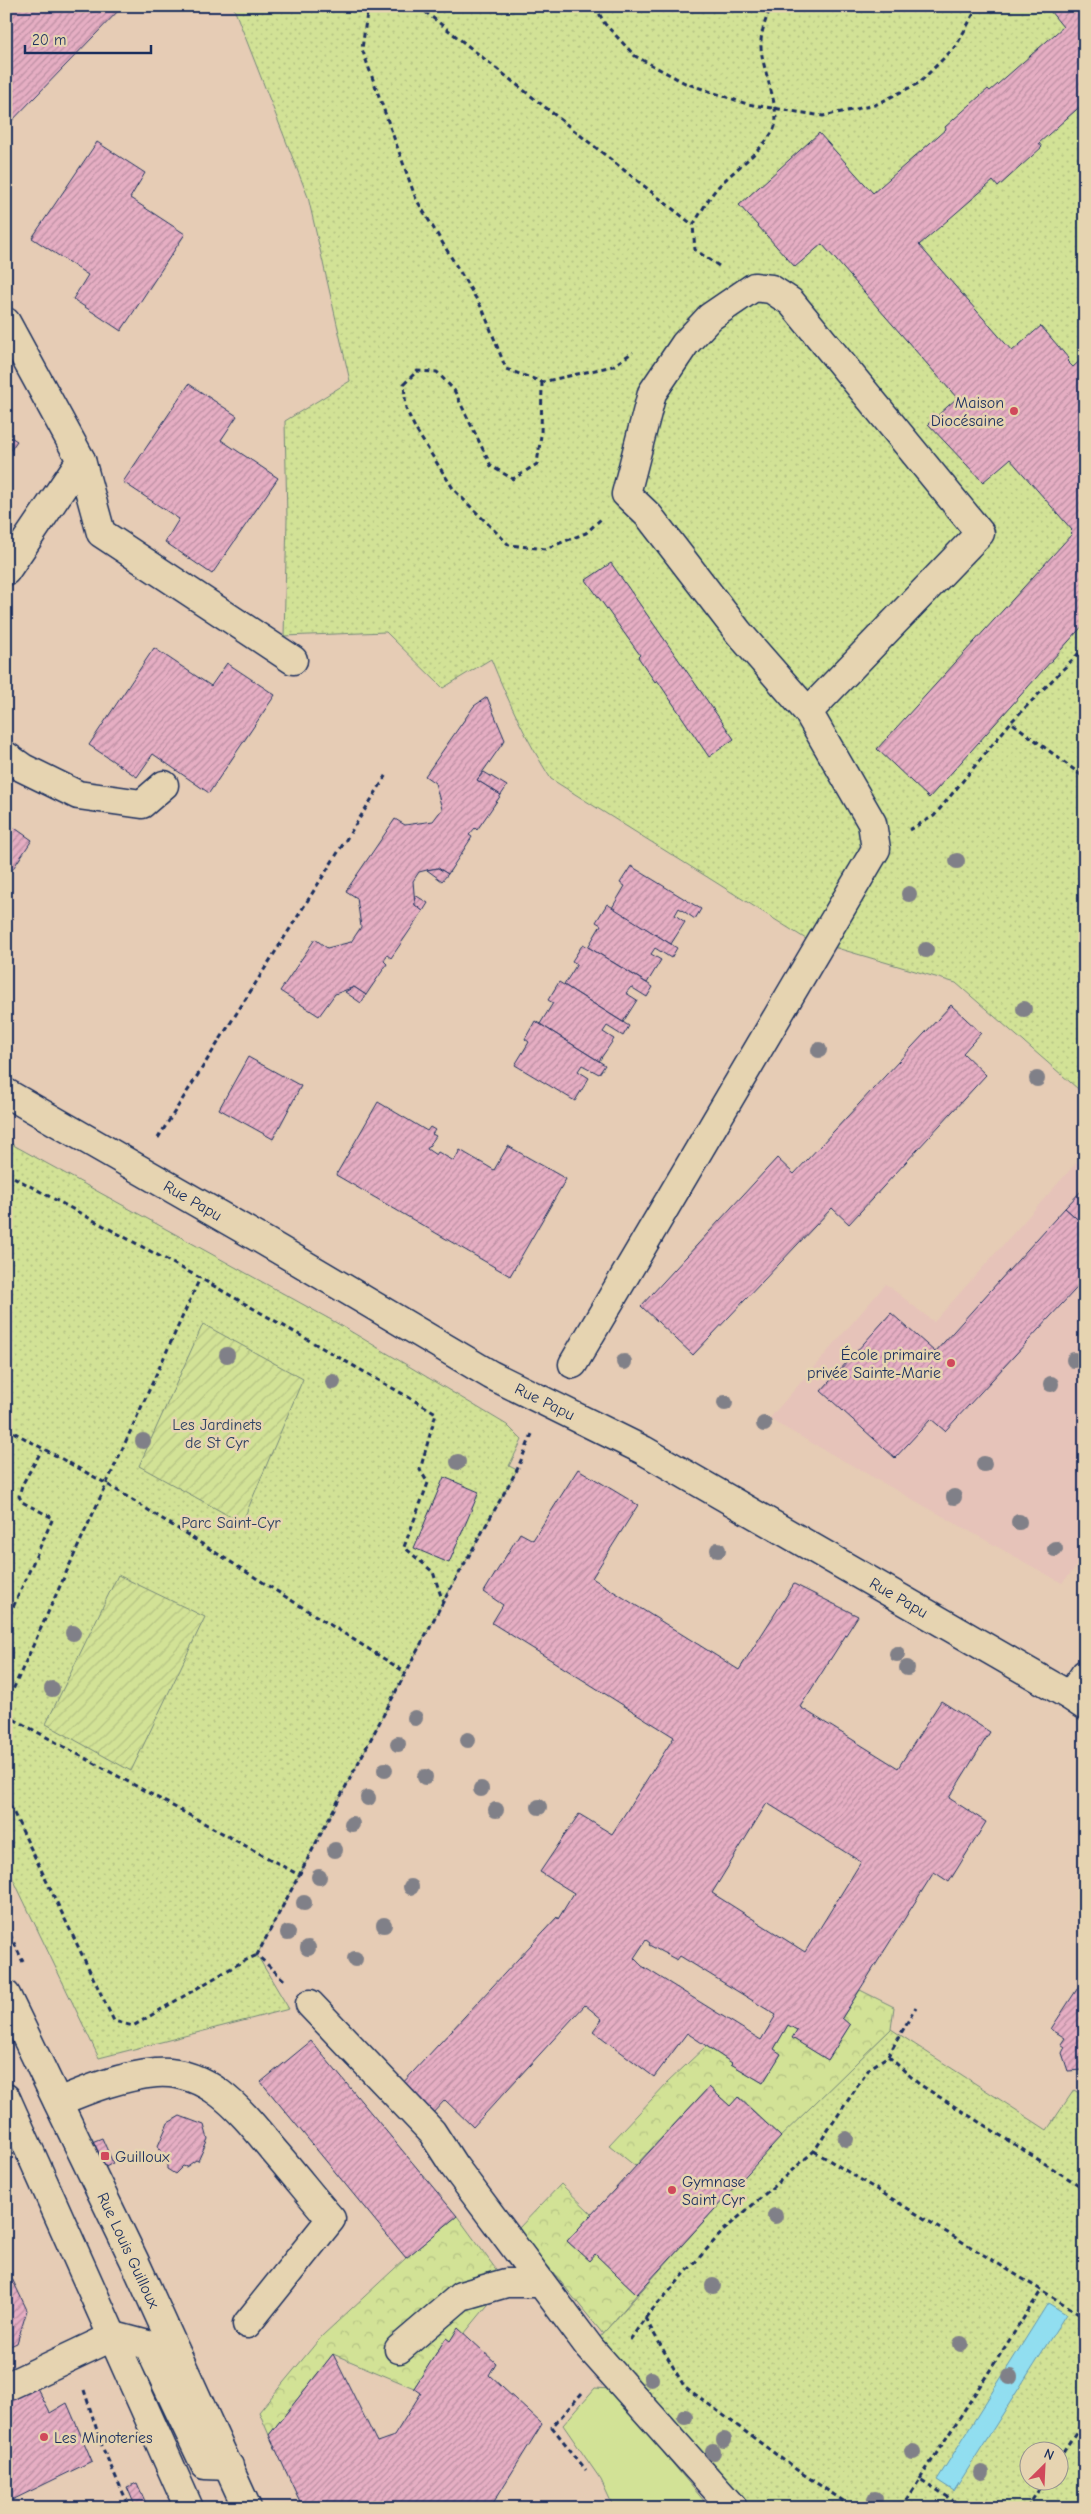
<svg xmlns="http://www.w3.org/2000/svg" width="1091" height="2514" font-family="'Comic Neue',sans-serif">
  <defs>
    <pattern id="forest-crowns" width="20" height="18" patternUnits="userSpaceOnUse" patternTransform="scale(1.25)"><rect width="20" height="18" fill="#d2e296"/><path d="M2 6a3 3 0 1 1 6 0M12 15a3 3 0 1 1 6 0" fill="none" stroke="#b4c284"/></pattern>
    <pattern id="park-dots" width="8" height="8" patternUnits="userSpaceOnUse" patternTransform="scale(1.25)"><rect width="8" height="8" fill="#d2e296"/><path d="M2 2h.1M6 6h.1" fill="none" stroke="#b4c284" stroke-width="1.8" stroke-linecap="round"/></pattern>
    <pattern id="garden-furrows" width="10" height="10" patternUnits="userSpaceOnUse" patternTransform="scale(1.25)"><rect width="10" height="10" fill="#d2e296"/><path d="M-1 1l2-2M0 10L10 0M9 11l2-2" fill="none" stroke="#b4c284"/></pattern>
    <pattern id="building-hatch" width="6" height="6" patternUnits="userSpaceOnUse" patternTransform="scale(1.25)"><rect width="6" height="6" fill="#e6aec3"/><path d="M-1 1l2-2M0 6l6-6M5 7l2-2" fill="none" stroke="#ba8ea2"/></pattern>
  </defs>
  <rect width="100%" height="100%" fill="#e6ccb5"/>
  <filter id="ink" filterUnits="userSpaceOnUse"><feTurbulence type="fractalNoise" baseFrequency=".02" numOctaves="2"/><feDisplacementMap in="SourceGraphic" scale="10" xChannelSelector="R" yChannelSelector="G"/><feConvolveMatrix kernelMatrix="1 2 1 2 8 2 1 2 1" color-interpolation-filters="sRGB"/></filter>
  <g filter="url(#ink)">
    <path fill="#e6c3b9" d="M1085 1153V1557L1062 1583 769 1419 886 1284 934 1322Z"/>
    <path fill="#d2e296" stroke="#76887a" d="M595 2388 610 2389 710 2508H614L601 2480 563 2425Z"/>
    <g fill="url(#forest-crowns)" stroke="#76887a">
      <path d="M860 1990 894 2007 891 2029 781 2137 739 2097 730 2106 709 2087 635 2166 609 2145 667 2083 706 2046 732 2063 731 2064 763 2083 781 2054 774 2049 788 2025 797 2030 793 2038 828 2060 850 2025 842 2018Z"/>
      <path d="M561 2184 592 2214 567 2241 588 2260 595 2254 637 2294 603 2334 518 2229Z"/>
      <path d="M457 2216 506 2283 464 2334 450 2341 446 2338 414 2388 333 2354 269 2435 259 2412 322 2336 406 2258Z"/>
    </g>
    <g fill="url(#park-dots)" stroke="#76887a" fill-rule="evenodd">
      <path d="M233 6H1085V1095L956 983 806 939 551 779C527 741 508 701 491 659L443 688 386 632 284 636 287 519 285 421 350 381 308 197Z"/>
      <path d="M6 1141 335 1322 507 1425 522 1440 509 1466 517 1470 443 1602 257 1955 289 2009 99 2058 6 1864Z"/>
      <path d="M891 2029 1047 2130 1074 2090 1085 2097V2508H733L590 2348 772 2145ZM1028 2452H1058V2482H1028Z"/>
    </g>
    <g fill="url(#garden-furrows)" stroke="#76887a">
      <path d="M203 1324 303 1379 242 1523 139 1466Z"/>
      <path d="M118 1575 205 1617 131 1771 46 1724Z"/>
    </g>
    <path fill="#91def0" stroke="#6298b6" d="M1048 2303 1066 2314 954 2491 937 2480Z"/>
    <g fill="url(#building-hatch)" stroke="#1b2f5e" fill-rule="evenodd">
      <path d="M6 6H123L6 127Z"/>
      <path d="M1046 6H1085V102L1039 143 1042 147 998 187 993 181 919 245 1012 351 1041 326 1069 359 1067 361 1073 367 1085 356V623L929 798 877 749 1072 534 1070 532 1072 530 1010 459 983 482 928 424 957 398 822 244 795 267 739 205 819 133 873 193 946 129 945 127 988 89 990 91 1063 27Z"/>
      <path d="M97 142 145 173 130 198 185 234 121 331 73 299 88 275 32 238Z"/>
      <path d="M189 384 237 416 221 440 278 478 212 574 165 542 179 519 123 482Z"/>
      <path d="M6 434 17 441 6 457Z"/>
      <path d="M611 563 734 739 709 757 657 680 655 682 638 657 640 655 586 580Z"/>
      <path d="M154 648 211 686 227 663 275 695 209 793 153 754 137 777 89 745Z"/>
      <path d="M487 697 505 740 477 780 501 795 477 830 475 828 469 835 472 837 448 874 438 868 427 870 419 872 413 881 415 905 423 911 391 958 387 955 384 961 387 964 366 995 354 987 335 994 319 1016 280 991 315 939 327 948 351 942 361 927 357 898 346 891 395 819 405 825 433 821 442 809 435 783 425 776 474 706Z"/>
      <path d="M484 772 507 786 501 795 477 780Z"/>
      <path d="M6 822 32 840 6 879Z"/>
      <path d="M631 866 701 909 695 919 679 908 675 915 685 922 671 944 612 908 625 886 620 883Z"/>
      <path d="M438 868 448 874 442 881 427 870Z"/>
      <path d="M415 895 428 903 423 911 415 905Z"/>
      <path d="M607 904 677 948 671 958 655 948 651 954 661 960 647 983 588 947 601 925 596 922Z"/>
      <path d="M583 944 653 987 647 997 631 987 626 993 637 1000 623 1022 564 985 577 964 572 961Z"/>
      <path d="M559 982 629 1026 623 1036 607 1026 603 1032 614 1039 599 1061 540 1024 553 1003 548 1000Z"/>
      <path d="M354 987 366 995 361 1003 345 992Z"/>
      <path d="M951 1005 981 1033 963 1053 986 1075 849 1224 832 1208 693 1355 641 1306 777 1158 794 1174Z"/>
      <path d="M535 1021 605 1065 599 1074 582 1065 578 1071 589 1078 575 1101 515 1065 529 1042 525 1039Z"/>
      <path d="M248 1057 301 1086 273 1139 219 1109Z"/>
      <path d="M378 1102 427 1131 430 1127 435 1130 432 1134 436 1136 427 1149 436 1155 438 1152 454 1161 460 1150 494 1170 508 1146 566 1179 510 1276 336 1175Z"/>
      <path d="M1085 1187V1226L1065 1208Z"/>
      <path d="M1065 1208 1085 1226V1279L945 1431 931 1419 895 1458 821 1391 891 1313 935 1352Z"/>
      <path d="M578 1469 638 1505 592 1578 739 1670 794 1584 858 1616 800 1707 898 1768 941 1701 990 1732 949 1798 986 1822 949 1882 934 1872 842 2018 850 2025 828 2060 792 2038 797 2030 788 2025 774 2049 781 2054 763 2083 731 2064 732 2063 687 2033 654 2077 593 2031 602 2019 585 2005 473 2127 445 2100 430 2116 400 2086 557 1917 558 1919 574 1893 540 1872 579 1814 612 1834 674 1737 492 1623 503 1605 484 1592 520 1533 533 1540ZM767 1803 861 1862 805 1952 712 1893ZM646 1940 650 1943 649 1945 677 1960 680 1956 776 2015 761 2040 642 1966 634 1958Z"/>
      <path d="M444 1477 479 1492 449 1563 414 1548Z"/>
      <path d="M1085 1977V2066L1082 2070 1068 2071 1062 2053 1065 2047 1061 2044 1065 2038 1051 2029Z"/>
      <path d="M311 2041 457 2216 406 2258 261 2082Z"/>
      <path d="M709 2087 730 2106 738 2097 781 2137 637 2294 595 2254 589 2261 567 2241Z"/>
      <path d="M180 2116 204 2125 208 2139 198 2161 196 2160 186 2167 183 2166 175 2174 167 2169V2160L164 2159 165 2157 158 2146 168 2123Z"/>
      <path d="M102 2138 113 2163 104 2168 92 2142Z"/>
      <path d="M6 2266 27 2310 17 2343 6 2348Z"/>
      <path d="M458 2328 496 2363 489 2375 542 2424 490 2508H303L269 2435 333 2354 377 2442 394 2436 421 2393 414 2388 446 2338 450 2341Z"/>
      <path d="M35 2384 50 2413 67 2403 92 2461 6 2503V2398Z"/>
      <path d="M137 2483 148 2508H136L127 2487Z"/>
    </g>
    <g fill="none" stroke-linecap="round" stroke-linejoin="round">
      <defs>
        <g id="minor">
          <path d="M6 322 81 460 6 571"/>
          <path d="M81 460 101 533 293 660"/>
          <path d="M6 756 23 768 78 795 142 804 164 785"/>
          <path d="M6 1093 266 1242 491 1375 643 1450 1070 1696 1085 1706"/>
          <path d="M573 1364 876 849 872 823 808 712 980 533 791 302 771 289 754 287 710 317 685 344 652 393 626 494 649 516 739 633 808 712"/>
          <path d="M1070 1696 1085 1674"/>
          <path d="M310 2004 432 2132 454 2166 590 2348 733 2508"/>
          <path d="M58 2102C89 2089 122 2076 156 2073 211 2069 244 2115 275 2152 294 2174 312 2197 331 2219L247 2324"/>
          <path d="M399 2349 461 2296 506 2283H541"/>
          <path d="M6 2387 114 2336 148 2345 205 2465 229 2466"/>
        </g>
        <g id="major">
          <path d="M6 1995 134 2260 247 2508"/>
          <path d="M6 2098 189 2508"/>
        </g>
      </defs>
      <use href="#minor" stroke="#1b2f5e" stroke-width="31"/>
      <use href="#major" stroke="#1b2f5e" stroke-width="31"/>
      <g stroke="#1b2f5e" stroke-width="3" stroke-dasharray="5 4" stroke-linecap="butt">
        <path d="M368 6 362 49 416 199 483 310 506 369 542 382 613 366 633 352"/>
        <path d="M418 6 693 225"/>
        <path d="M595 6 605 24 635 56 685 83 747 104 823 116 875 105 919 83 956 46 978 6"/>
        <path d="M719 266 695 250 693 225C701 213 708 198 718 187 734 170 764 149 774 129 782 112 762 70 761 47 760 33 766 19 771 6"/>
        <path d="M542 382 541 435 537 464 513 479 491 466 454 390 437 372 417 371 404 384 406 409 416 430 454 490 509 545 545 549 586 533 601 519"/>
        <path d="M1085 647 1011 722 1085 778"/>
        <path d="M909 830 934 816 1011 722"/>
        <path d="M158 1138 388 773"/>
        <path d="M6 1173 200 1278 436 1413 420 1470 428 1483 404 1547 433 1572 443 1602"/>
        <path d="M6 1428 107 1484 405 1672"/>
        <path d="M6 1623 53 1518 22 1502 19 1496 22 1485 42 1450"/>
        <path d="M6 1705 200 1278"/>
        <path d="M6 1715 299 1875"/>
        <path d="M6 1797 114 2021 133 2026 240 1963 257 1955"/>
        <path d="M6 1926 23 1962"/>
        <path d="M284 1980 257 1955 443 1602 517 1470 532 1434"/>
        <path d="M888 2056 916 2007"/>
        <path d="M814 2151 1085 2317"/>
        <path d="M645 2318 684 2386 797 2470 854 2508"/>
        <path d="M630 2340 645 2318 724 2230 814 2151 869 2069 888 2056 919 2084 1085 2189"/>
        <path d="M84 2390 103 2449 130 2508"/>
        <path d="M582 2393 552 2427 586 2470"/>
        <path d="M1058 2459 1085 2419"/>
        <path d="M920 2479 1041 2291"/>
        <path d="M902 2508 920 2479 965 2508"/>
        <path d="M1027 2508 1044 2482"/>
      </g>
      <use href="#minor" stroke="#e6d4b1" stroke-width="28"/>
      <use href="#major" stroke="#e6d4b1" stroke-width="28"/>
    </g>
    <g fill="#808088">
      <circle cx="957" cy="861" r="8"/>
      <circle cx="909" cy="894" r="8"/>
      <circle cx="926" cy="950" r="8"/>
      <circle cx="1024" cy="1009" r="8"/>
      <circle cx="819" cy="1050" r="8"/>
      <circle cx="1037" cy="1079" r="8"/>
      <circle cx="227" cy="1355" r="8"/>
      <circle cx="1074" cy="1360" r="8"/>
      <circle cx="624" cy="1362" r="8"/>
      <circle cx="333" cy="1382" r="8"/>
      <circle cx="1051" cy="1384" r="8"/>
      <circle cx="725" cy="1403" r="8"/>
      <circle cx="764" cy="1424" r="8"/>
      <circle cx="143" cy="1441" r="8"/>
      <circle cx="458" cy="1462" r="8"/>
      <circle cx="984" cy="1464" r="8"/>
      <circle cx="954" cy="1497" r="8"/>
      <circle cx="1019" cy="1522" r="8"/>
      <circle cx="1055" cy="1549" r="8"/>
      <circle cx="718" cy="1550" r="8"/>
      <circle cx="73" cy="1633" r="8"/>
      <circle cx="897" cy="1654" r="8"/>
      <circle cx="907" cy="1668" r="8"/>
      <circle cx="52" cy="1689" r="8"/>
      <circle cx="415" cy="1718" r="8"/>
      <circle cx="468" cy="1740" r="8"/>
      <circle cx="398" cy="1744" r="8"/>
      <circle cx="385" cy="1770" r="8"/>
      <circle cx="425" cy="1777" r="8"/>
      <circle cx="481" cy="1789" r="8"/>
      <circle cx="368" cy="1798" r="8"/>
      <circle cx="539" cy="1807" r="8"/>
      <circle cx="496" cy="1810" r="8"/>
      <circle cx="352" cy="1824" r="8"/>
      <circle cx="335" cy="1850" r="8"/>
      <circle cx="319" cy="1877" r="8"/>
      <circle cx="411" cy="1887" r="8"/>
      <circle cx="304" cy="1903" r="8"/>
      <circle cx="384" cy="1925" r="8"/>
      <circle cx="288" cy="1933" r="8"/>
      <circle cx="308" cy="1948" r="8"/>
      <circle cx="355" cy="1959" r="8"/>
      <circle cx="846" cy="2139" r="8"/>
      <circle cx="775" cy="2216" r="8"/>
      <circle cx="713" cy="2286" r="8"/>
      <circle cx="961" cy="2344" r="8"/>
      <circle cx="1010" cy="2377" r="8"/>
      <circle cx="651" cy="2379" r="8"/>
      <circle cx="685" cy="2417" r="8"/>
      <circle cx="724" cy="2440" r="8"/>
      <circle cx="713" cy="2452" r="8"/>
      <circle cx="913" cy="2452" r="8"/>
      <circle cx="982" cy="2473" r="8"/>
      <circle cx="875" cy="2499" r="8"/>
    </g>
  </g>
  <g fill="#d1495b" stroke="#e6d4b1" stroke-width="2">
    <circle cx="1014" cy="411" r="5"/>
    <circle cx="951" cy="1363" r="5"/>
    <rect x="100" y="2151" width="10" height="10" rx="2.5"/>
    <circle cx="672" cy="2190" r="5"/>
    <circle cx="44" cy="2437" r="5"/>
  </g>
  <g text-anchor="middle" stroke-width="5" stroke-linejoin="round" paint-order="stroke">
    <g font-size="16" fill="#1b2f5e" stroke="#e6d4b1" text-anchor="start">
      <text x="1004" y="408" text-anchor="end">Maison<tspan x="1004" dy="18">Diocésaine</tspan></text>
      <text x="941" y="1360" text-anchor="end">École primaire<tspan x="941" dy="18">privée Sainte-Marie</tspan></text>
      <text x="115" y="2162">Guilloux</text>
      <text x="682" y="2187">Gymnase<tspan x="682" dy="18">Saint Cyr</tspan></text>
      <text x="54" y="2443">Les Minoteries</text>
    </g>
    <g font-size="16" fill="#1b2f5e" stroke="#e6d4b1">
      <text transform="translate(193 1200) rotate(30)" y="6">Rue Papu</text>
      <text transform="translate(545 1401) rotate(26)" y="6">Rue Papu</text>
      <text transform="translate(899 1597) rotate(30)" y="6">Rue Papu</text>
      <text transform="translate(129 2250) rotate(65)" y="6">Rue Louis Guilloux</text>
    </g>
    <g font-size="16" fill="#2d4164" stroke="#e6d4b1">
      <text x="217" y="1430">Les Jardinets<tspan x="217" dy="18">de St Cyr</tspan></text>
      <text x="231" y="1528">Parc Saint-Cyr</text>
    </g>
  </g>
  <rect width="1091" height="2514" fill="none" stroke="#e6d4b1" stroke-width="25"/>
  <rect x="12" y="12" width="1066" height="2489" fill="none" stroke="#1b2f5e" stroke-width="2" filter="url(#ink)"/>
  <g transform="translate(1044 2466) rotate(24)"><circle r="24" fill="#e6d4b1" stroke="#959290"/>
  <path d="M0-4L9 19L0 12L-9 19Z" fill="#d1495b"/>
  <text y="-8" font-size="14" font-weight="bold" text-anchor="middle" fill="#1b2f5e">N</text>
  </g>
  <path d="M25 45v8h126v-8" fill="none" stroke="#1b2f5e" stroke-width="2.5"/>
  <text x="32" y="45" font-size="15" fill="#1b2f5e" stroke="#e6d4b1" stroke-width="4" paint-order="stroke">20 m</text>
</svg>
